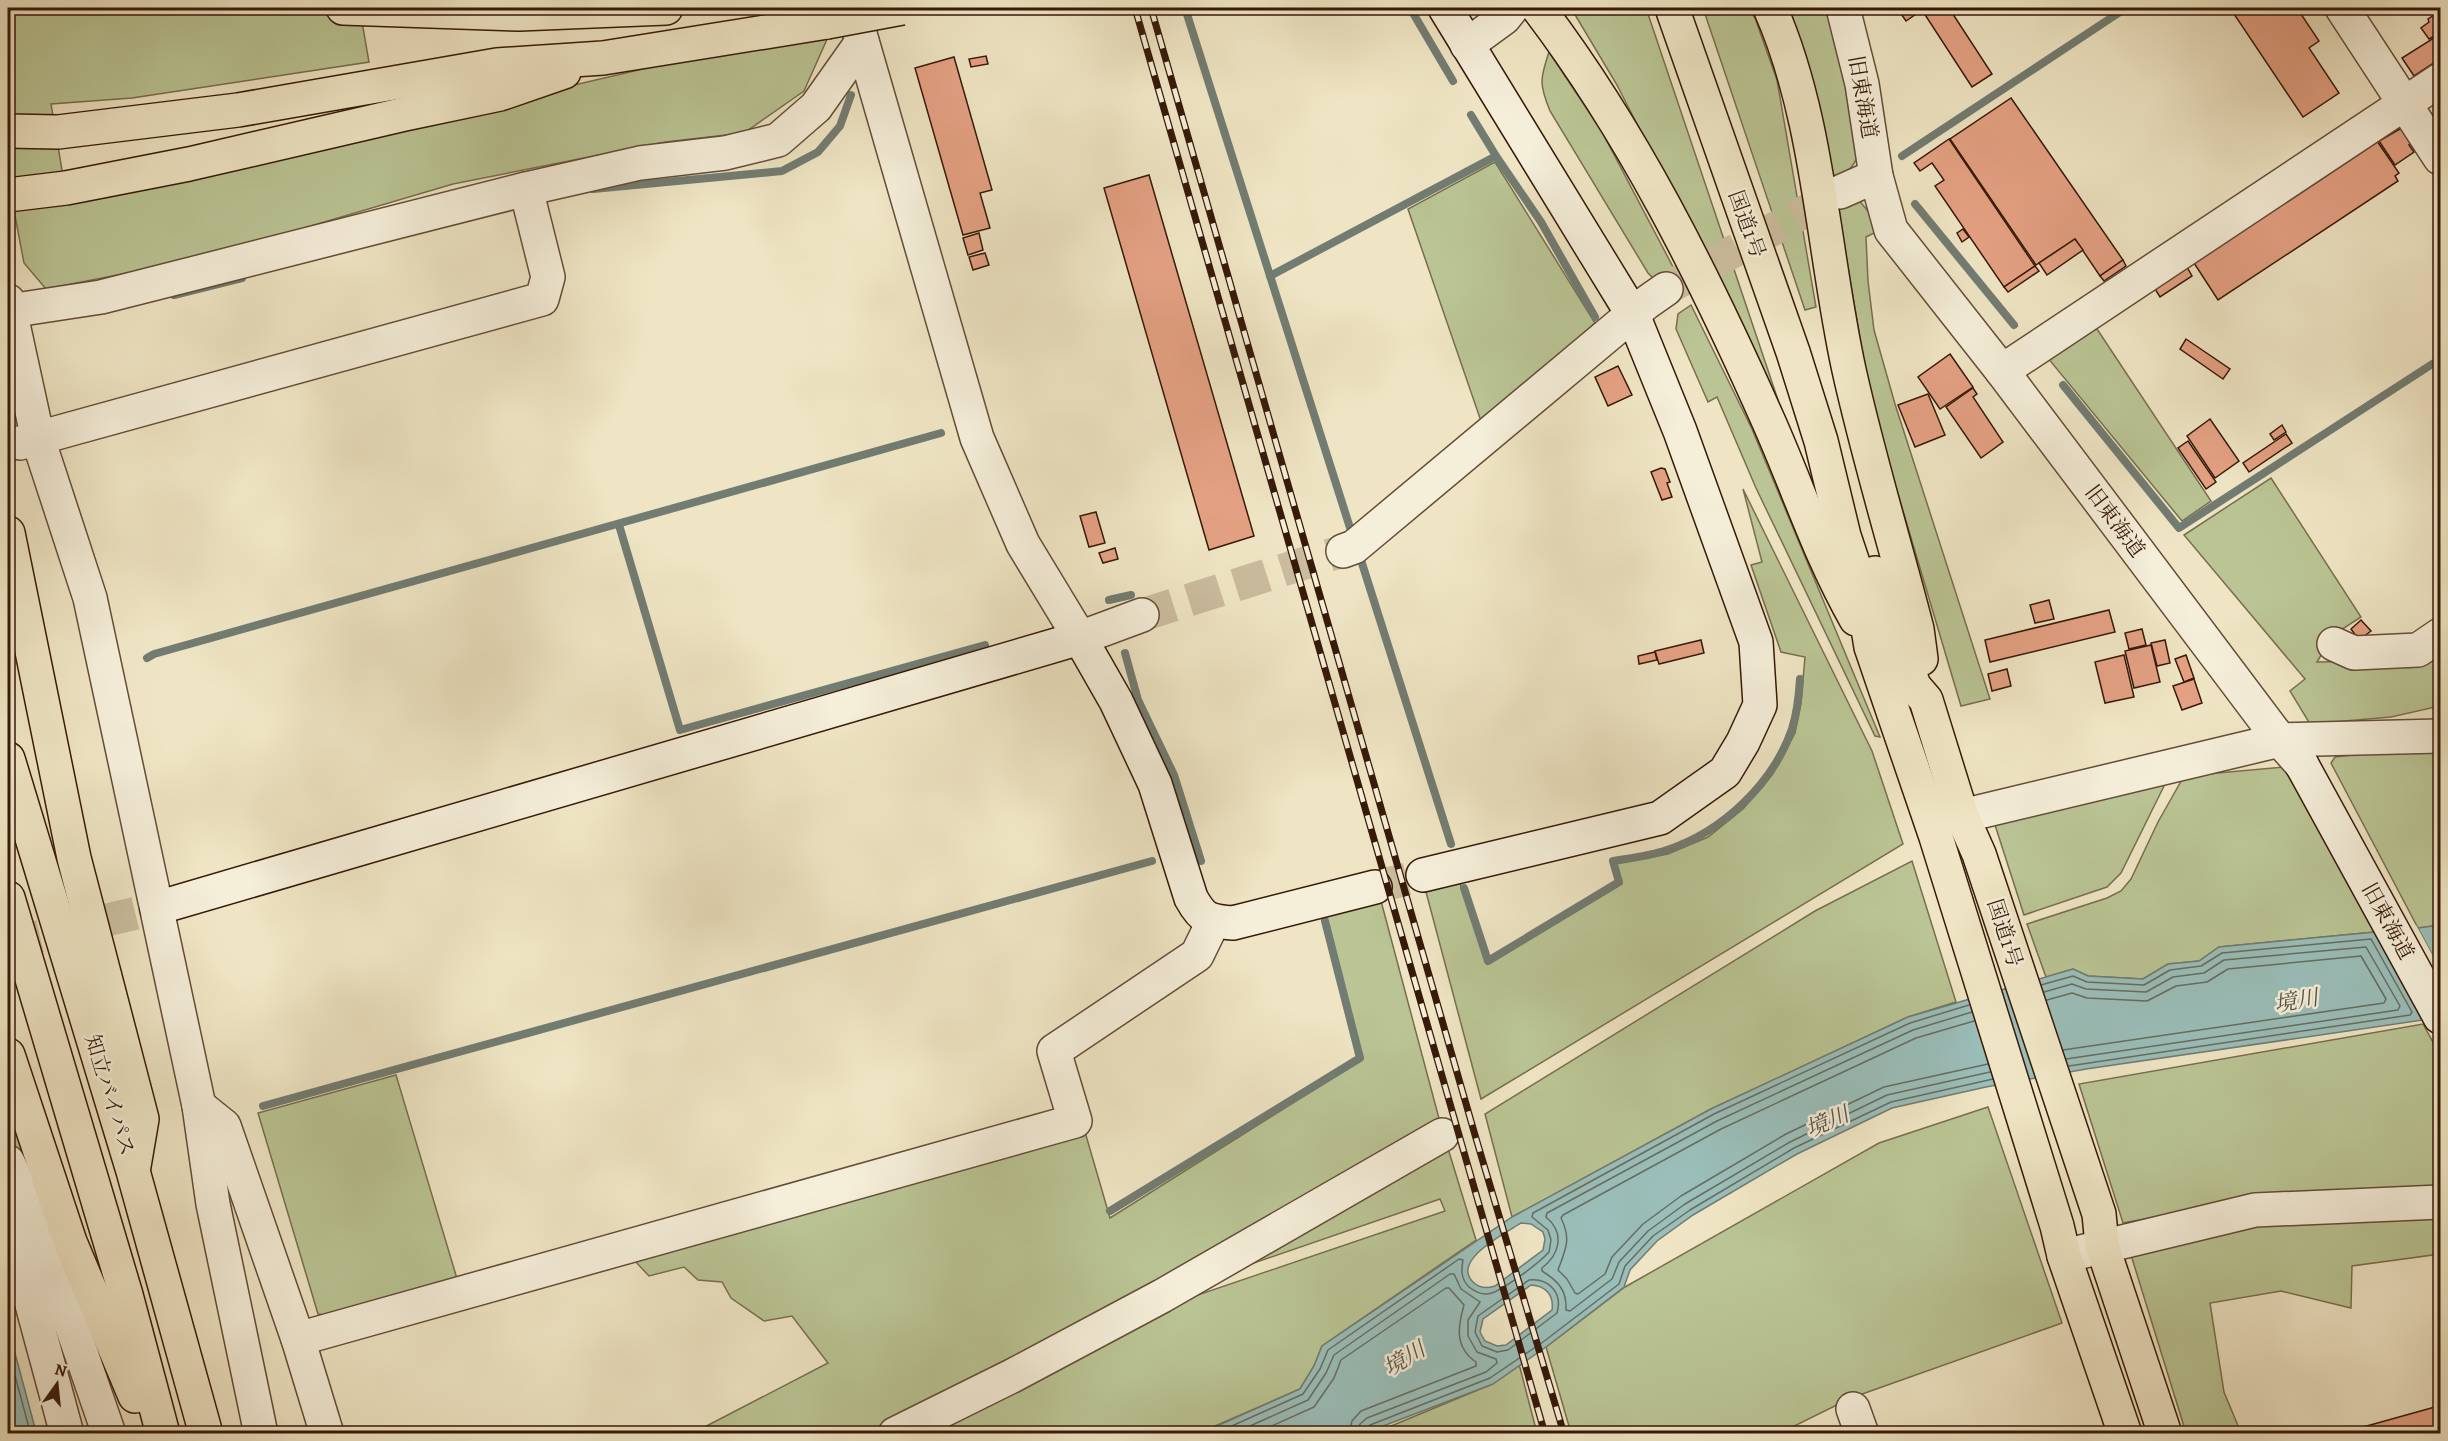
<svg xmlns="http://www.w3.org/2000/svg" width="2448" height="1441" font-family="Alegreya,'Noto Serif JP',serif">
  <rect width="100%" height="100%" fill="#efe5c4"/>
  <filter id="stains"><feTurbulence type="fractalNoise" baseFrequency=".00333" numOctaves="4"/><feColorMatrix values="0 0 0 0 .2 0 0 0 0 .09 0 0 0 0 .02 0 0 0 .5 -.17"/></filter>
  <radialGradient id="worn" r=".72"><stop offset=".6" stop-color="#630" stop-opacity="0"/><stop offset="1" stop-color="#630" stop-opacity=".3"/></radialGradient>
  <g fill="#bac494" stroke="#786e4e" stroke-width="1.5">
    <path d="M8 8H256L361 16 369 62 132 98 51 104 66 194 284 153 724 50 832 28 804 91 744 133 665 142 453 184 199 259 46 289 24 263 8 179Z"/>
    <path d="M1571 8H1646L1778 400 1617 85Z"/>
    <path d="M1703 8H1748L1755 18 1777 80 1816 307 1805 310Z"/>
    <path d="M1789 8H1829L1860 137C1859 159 1855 169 1834 180L1806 56Z"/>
    <path d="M1549 52 1601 130 1682 284 1677 290 1659 284 1648 273 1550 111C1539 84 1540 79 1549 52Z"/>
    <path d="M1495 162 1595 323 1482 424 1408 209Z"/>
    <path d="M1858 199 1872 216 1876 232 1866 237 1868 281 1874 330 1895 404 1990 699 1961 706 1871 403 1837 203Z"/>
    <path d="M1691 305 1752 429 1880 737 1875 736 1756 488 1717 397 1708 402 1676 329 1678 314Z"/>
    <path d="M2093 323 2211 501 2182 521 2047 357Z"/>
    <path d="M8 341 26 424 8 433Z"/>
    <path d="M2271 478 2361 617 2333 635 2317 662 2440 660V706L2391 717 2310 724 2290 691 2305 679 2184 535Z"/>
    <path d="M1743 489 1872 751 1903 844 1481 1099 1426 892 1460 883 1487 964 1622 884 1616 863 1668 854 1708 837 1743 809 1772 775 1795 733 1801 703 1805 657 1781 652 1751 565 1762 562Z"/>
    <path d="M2428 746H2440V925L2418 928 2331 763 2335 757Z"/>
    <path d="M2284 767 2375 932 2219 947 2199 961 2168 964 2143 979 2088 976 2073 969 2046 977 2027 924 2107 898 2121 891 2131 879 2158 822 2184 776Z"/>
    <path d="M2169 776 2121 873 2107 887 2024 915 1995 825Z"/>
    <path d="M1912 861 1956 1002 1908 1017 1711 1109 1512 1217 1485 1114 1815 911Z"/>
    <path d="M1381 901 1441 1126 1011 1367 878 1433H693L828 1363 792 1316 764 1321 731 1298 722 1282 698 1280 684 1267 649 1276 633 1259 1085 1132 1110 1218 1363 1059 1326 916Z"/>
    <path d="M2423 1024 2440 1055V1187L2257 1198 2123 1223 2079 1084Z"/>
    <path d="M396 1075 458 1282 334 1317 318 1314 258 1113Z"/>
    <path d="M8 1106 28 1160 21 1163 8 1141Z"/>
    <path d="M1988 1107 2062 1323 1851 1398 1778 1434 1571 1433 1546 1347 1625 1287 1879 1143Z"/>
    <path d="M1446 1142 1476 1240 1322 1346 1314 1366 1300 1389 1199 1433 913 1434 1145 1313 1445 1211 1440 1199 1190 1285Z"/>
    <path d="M2440 1215V1254L2352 1266 2351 1308 2281 1291 2210 1303 2224 1392 2241 1433H2186L2131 1255 2267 1222Z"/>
    <path d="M1519 1364 1537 1433 1372 1434 1492 1384Z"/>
  </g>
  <g fill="#9abeb9" stroke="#727c72" stroke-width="1.5" fill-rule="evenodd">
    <path d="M2440 925V969L2418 928Z"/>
    <path d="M2375 932 2423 1020 2086 1069 1986 1087 1892 1108 1797 1154 1693 1215 1657 1241 1630 1270 1624 1287 1546 1347 1493 1384 1365 1433 1199 1434 1300 1389 1314 1366 1322 1346 1512 1217 1711 1109 1908 1017 2073 969 2088 976 2143 979 2168 964 2199 961 2219 947ZM1521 1223 1531 1224 1543 1232 1545 1239 1543 1250 1495 1286C1486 1289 1479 1288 1473 1282 1451 1260 1506 1233 1521 1223ZM1531 1285C1546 1286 1554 1295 1552 1310L1506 1345 1497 1346 1485 1341 1480 1332 1483 1319Z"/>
    <path d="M8 1327 35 1428 27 1433H8Z"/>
  </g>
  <path fill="#efe5c4" d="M2416 925 2440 969V972L2415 929Z"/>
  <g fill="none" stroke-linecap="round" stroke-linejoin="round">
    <g stroke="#686c60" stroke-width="1.5">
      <path d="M2041 985 2073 976 2087 982 2144 985 2170 970 2201 966 2222 953 2371 939 2412 1012 2410 1015 2069 1066"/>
      <path d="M2044 992 2072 984 2086 989 2146 992 2173 977 2204 973 2224 960 2366 947 2400 1006 2398 1010 2066 1059"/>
      <path d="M2047 1000 2072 993 2087 998 2147 1001 2176 986 2207 982 2228 969 2361 956 2386 999 2384 1003 2063 1050"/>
      <path d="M1972 1012 1913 1030 1717 1121 1547 1213 1546 1217C1565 1233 1560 1254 1542 1268V1271C1558 1281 1567 1290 1566 1310L1570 1311 1612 1279 1619 1262 1648 1231 1685 1204 1790 1142 1887 1095 1990 1072"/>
      <path d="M1974 1021 1916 1038 1721 1129 1563 1215 1561 1218C1572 1240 1565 1250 1558 1270L1567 1279 1575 1293 1578 1294 1605 1274 1612 1257 1643 1224 1681 1196 1786 1134 1884 1087 1988 1064"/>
      <path d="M1529 1280C1549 1278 1563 1293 1557 1313L1508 1350 1497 1352 1482 1346 1475 1332 1478 1316Z"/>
      <path d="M8 1350 28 1424 25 1434"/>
      <path d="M1214 1434 1303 1394 1320 1369 1328 1350 1459 1259 1463 1260C1461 1270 1461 1279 1469 1287 1474 1291 1480 1294 1486 1294 1498 1295 1540 1262 1549 1252L1551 1240 1548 1230 1532 1217 1533 1213 1714 1114 1910 1023 1969 1005"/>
      <path d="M1232 1434 1308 1400 1326 1373 1334 1355 1450 1274H1454L1461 1289 1480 1302 1468 1320V1336L1477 1352 1496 1359 1497 1363 1486 1372 1367 1418 1360 1424 1358 1434"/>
      <path d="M1254 1434 1314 1407 1334 1378 1341 1360 1446 1288H1449L1464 1305C1458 1326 1454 1347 1476 1362V1366L1361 1411 1352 1421 1349 1434"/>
      <path d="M1366 1434 1370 1425 1490 1378 1543 1342 1619 1284 1625 1266 1653 1236 1690 1210 1794 1148 1891 1102 1993 1079"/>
    </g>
    <g stroke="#727c72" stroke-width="8">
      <path d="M1185 8 1352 534"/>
      <path d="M1410 8 1453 81"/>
      <path d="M1471 115 1496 156"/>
      <path d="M1902 156 2126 8"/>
      <path d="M593 189 782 171 818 152 840 126 851 95"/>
      <path d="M1915 204 2014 325"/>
      <path d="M1270 276 1496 156 1541 222 1595 317"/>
      <path d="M174 295 242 278"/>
      <path d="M2063 385 2179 528 2440 359"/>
      <path d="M619 525 680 730 985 645"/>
      <path d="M1363 554 1360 557 1451 844"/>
      <path d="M1109 600 1131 595"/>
      <path d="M1125 653 1138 700 1174 775 1201 861"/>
      <path d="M147 658 154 654 941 433"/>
      <path d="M1464 888 1488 961 1619 882 1613 861C1631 858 1650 856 1667 850 1722 832 1773 784 1792 729 1797 713 1799 696 1800 679"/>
      <path d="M263 1106 1152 861"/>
      <path d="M1110 1211 1360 1058 1325 921"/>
    </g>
  </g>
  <g fill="#e4a183" stroke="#361908" stroke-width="1.5">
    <path d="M1897 8H1949L1992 74 1972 87 1922 10 1906 21Z"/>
    <path d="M2230 8H2297L2319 41 2309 48 2339 93 2303 117Z"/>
    <path d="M2440 11V33L2429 39 2421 28 2429 22 2428 19Z"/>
    <path d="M2440 34V59L2414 76 2402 58Z"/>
    <path d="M986 56 988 64 971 67 969 59Z"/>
    <path d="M954 57 992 190 980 193 990 228 963 235 915 68Z"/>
    <path d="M2011 98 2123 260 2100 276 2075 239 2036 265 1950 139Z"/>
    <path d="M2405 126 2414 141 2409 145 2414 152 2395 165 2379 141Z"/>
    <path d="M1949 139 2035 266 2004 287 1935 186 1944 180 1932 163 1920 171 1914 163Z"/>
    <path d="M2377 141 2399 173 2395 176 2398 181 2218 300 2194 263Z"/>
    <path d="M1149 175 1254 536 1209 550 1104 188Z"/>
    <path d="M1963 229 1969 237 1962 242 1957 233Z"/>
    <path d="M979 233 983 250 968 255 963 238Z"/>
    <path d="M2075 239 2083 250 2047 275 2039 263Z"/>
    <path d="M985 253 989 265 973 270 969 257Z"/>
    <path d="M2123 260 2126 266 2104 281 2100 276Z"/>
    <path d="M2035 266 2039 271 2008 292 2004 287Z"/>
    <path d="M2187 267 2192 276 2160 297 2155 289Z"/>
    <path d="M2186 339 2230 369 2223 379 2180 349Z"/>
    <path d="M1950 354 1973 387 1940 409 1918 377Z"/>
    <path d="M1618 366 1632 395 1608 406 1595 377Z"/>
    <path d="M1973 388 1977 394 1973 397 2003 442 1981 458 1946 407Z"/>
    <path d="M1928 394 1945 435 1915 447 1898 405Z"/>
    <path d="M2210 419 2239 461 2215 478 2187 436Z"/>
    <path d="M2282 425 2286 432 2274 440 2270 434Z"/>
    <path d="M2286 434 2292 443 2249 472 2243 463Z"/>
    <path d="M2188 441 2216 482 2206 489 2178 448Z"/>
    <path d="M1661 468 1665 469 1670 482 1667 483 1672 497 1662 500 1651 472Z"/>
    <path d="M1096 512 1105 543 1089 547 1080 516Z"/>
    <path d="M1115 548 1118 559 1103 563 1099 553Z"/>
    <path d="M2049 600 2054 619 2035 623 2030 605Z"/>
    <path d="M2109 610 2115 632 1990 662 1985 640Z"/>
    <path d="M2361 620 2371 631 2359 640 2351 629Z"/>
    <path d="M2142 629 2146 645 2129 649 2125 633Z"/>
    <path d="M1701 640 1704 653 1659 664 1655 651Z"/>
    <path d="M2165 640 2170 663 2157 666 2151 643Z"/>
    <path d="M2151 645 2160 682 2134 688 2125 651Z"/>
    <path d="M1655 652 1657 660 1639 664 1638 656Z"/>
    <path d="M2124 655 2134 697 2105 703 2095 662Z"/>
    <path d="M2186 655 2194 678 2184 682 2175 659Z"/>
    <path d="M2007 669 2011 686 1992 691 1988 674Z"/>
    <path d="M2194 679 2202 703 2182 710 2173 686Z"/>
    <path d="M2435 1407 2440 1434H2338Z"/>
  </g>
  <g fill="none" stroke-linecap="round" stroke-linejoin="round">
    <g stroke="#cabc9e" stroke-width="33" stroke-dasharray="33 16" stroke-linecap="butt">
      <path d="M1666 289 1840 192"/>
      <path d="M1142 615 1343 551"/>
    </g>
    <g stroke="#cabc9e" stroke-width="33" stroke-dasharray="33 16" stroke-linecap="butt">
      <path d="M1375 887 1423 875"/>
      <path d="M8 944 157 908"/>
    </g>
    <defs>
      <g id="street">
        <path d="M1843 8 1862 84 1876 176 1891 230 2002 371 2280 740 2302 765"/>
        <path d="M2342 8 2440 158"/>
        <path d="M858 27 977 438 1023 544 1080 638 1142 615"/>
        <path d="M1467 45 1504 18 1512 8"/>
        <path d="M1840 192 1876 176"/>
        <path d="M8 301 38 439 90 598 199 1106 213 1204 261 1434"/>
        <path d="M9 311 101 297 526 189 640 163 725 153 778 140 816 107 862 42"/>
        <path d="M2002 371 2440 80"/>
        <path d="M20 443 542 299 548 277 526 189"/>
        <path d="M1343 551 1354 547 1646 303 1666 289"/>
        <path d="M2334 644 2354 653 2418 650 2440 635"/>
        <path d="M1962 816 2280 740 2440 736"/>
        <path d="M199 1106 224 1126 298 1339 327 1434"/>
        <path d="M8 1162 39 1231 109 1434"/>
        <path d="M9 1176 8 1216 67 1434"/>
        <path d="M2064 1256 2255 1210 2440 1202"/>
        <path d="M298 1339 1075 1121 1054 1051 1197 955 1213 922"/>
        <path d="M1853 1409 1862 1434"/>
        <path d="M895 1434 1012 1376 1162 1296 1442 1135"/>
      </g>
      <g id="secondary">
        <path d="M2302 765 2440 1017"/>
        <path d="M1423 875 1660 818 1725 772 1743 742 1760 705 1756 642 1680 431 1633 315 1445 8"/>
        <path d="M157 908 1080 638 1116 701 1155 784 1191 898C1203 920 1209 921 1233 923L1375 887"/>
      </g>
      <g id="highway">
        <path d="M343 8 519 14 666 8"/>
        <path d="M1538 8C1633 133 1704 276 1768 420 1798 487 1819 554 1856 619"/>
        <path d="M1672 8 1793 352 1821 441 1844 536 1861 587 1871 647 1936 837 2057 1226 2064 1256 2125 1434"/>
        <path d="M1770 8C1819 118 1823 252 1849 370 1868 456 1895 544 1917 629L1921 659"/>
        <path d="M8 131 58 132 238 110 497 65 603 58 827 22"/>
        <path d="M8 195 66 188 189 164 405 114 500 94 564 72"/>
        <path d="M8 533 74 858 142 1119 134 1166"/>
        <path d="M1875 573 1914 686 1926 700 1962 816 1979 854 2099 1214 2102 1245 2165 1434"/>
        <path d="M8 759 133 1171 206 1434"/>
        <path d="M8 898 126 1295 163 1434"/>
        <path d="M8 1055 70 1242 135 1396"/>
      </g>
    </defs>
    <use href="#street" stroke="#644c37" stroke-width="36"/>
    <use href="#secondary" stroke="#361908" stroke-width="36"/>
    <use href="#highway" stroke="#361908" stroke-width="36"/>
    <use href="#street" stroke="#f5eed9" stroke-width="33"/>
    <use href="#secondary" stroke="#f5eed9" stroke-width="33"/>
    <use href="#highway" stroke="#efe5c4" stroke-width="33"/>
    <defs>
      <g id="rail">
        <path d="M1135 8 1545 1434"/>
        <path d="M1151 8 1475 1135 1564 1434"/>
      </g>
    </defs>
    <use href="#rail" stroke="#361908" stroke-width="7"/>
    <use href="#rail" stroke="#f5eed9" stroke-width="4.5" stroke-dasharray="14" stroke-linecap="butt"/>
    <defs>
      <path id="highway-bridge" d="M827 22 902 8"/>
    </defs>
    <use href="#highway-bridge" stroke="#361908" stroke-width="36" stroke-linecap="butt"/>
    <use href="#highway-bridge" stroke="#efe5c4" stroke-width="33"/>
  </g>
  <g text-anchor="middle" stroke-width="5" stroke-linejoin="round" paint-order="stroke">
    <g font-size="21" fill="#361908" stroke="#f5eed9">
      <text transform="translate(1863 97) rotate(80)" y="7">旧東海道</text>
      <text transform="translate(1747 224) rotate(70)" y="7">国道1号</text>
      <text transform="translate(2115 521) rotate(53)" y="7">旧東海道</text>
      <text transform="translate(2388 921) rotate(61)" y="7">旧東海道</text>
      <text transform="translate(2005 933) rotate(72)" y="7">国道1号</text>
      <text transform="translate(110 1095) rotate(73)" y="7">知立バイパス</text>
    </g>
    <g font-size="22" font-style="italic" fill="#595346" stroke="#f5eed9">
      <text transform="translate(2296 1000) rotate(-10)" y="8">境川</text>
      <text transform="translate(1827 1121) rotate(-23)" y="8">境川</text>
      <text transform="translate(1404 1358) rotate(-31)" y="8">境川</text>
    </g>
  </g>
  <rect width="2448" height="1441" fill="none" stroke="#efe5c4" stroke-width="30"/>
  <rect x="9" y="9" width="2430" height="1423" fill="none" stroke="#361908" stroke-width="3"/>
  <rect x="15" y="15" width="2418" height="1411" fill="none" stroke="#361908" stroke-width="1.5"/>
  <g transform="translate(57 1384) rotate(15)" stroke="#f5eed9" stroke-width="4.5" paint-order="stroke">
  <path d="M0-4.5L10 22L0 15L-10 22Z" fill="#361908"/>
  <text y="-9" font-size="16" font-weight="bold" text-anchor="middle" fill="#361908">N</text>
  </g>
  <rect width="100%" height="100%" filter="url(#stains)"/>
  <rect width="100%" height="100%" fill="url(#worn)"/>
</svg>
